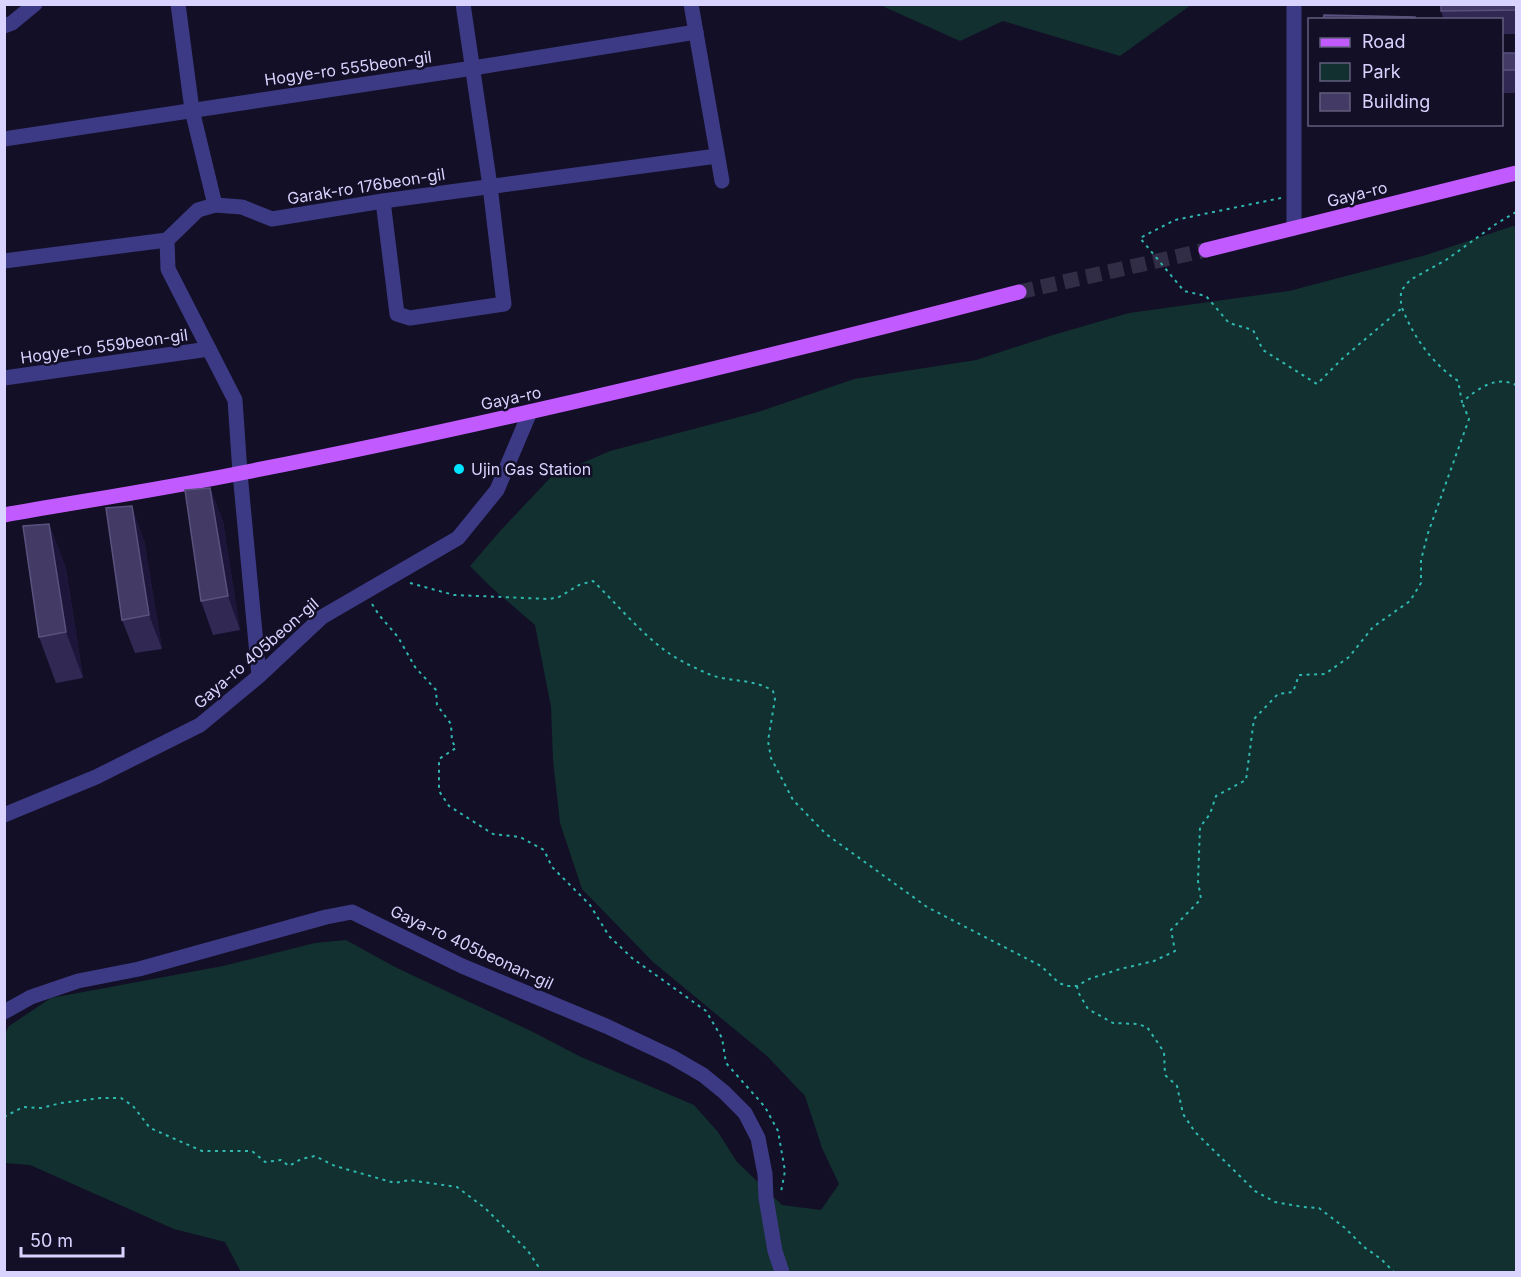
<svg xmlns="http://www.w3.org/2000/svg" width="1521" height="1277" font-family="Inter,sans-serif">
  <rect width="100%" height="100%" fill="#130f26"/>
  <g fill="#12302f">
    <path d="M880 5 1191 4V5L1120 56 1003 21 960 41Z"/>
    <path d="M1513 226 1516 227V1272H241L225 1242 174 1229 30 1165 5 1163V1034L9 1026 51 998 223 966 315 943 346 940 395 967 531 1031 579 1056 694 1105 718 1132 737 1162 782 1205 821 1210 839 1184 822 1148 805 1096 767 1056 653 962 582 889 560 823 553 760 551 707 535 625 492 588 470 566 501 530 552 476 610 451 758 412 854 379 976 360 1053 335 1129 313 1289 291 1426 255Z"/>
  </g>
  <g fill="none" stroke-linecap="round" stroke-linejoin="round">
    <path stroke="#312d47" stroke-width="15" stroke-dasharray="15 8" stroke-linecap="butt" d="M1019 292 1206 250"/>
    <g stroke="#2fb8b0" stroke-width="2" stroke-dasharray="3 4.5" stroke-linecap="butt">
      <path d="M1281 198 1175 220 1140 238 1184 291 1206 296 1229 323 1253 330 1263 350 1317 384 1343 358 1402 308"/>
      <path d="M1516 212 1496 224 1446 260 1410 280 1401 291C1401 297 1400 305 1403 310 1414 338 1433 364 1458 381L1462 402C1478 389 1495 375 1516 385"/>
      <path d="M410 583 454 595 549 599 559 597 579 585 593 581C618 605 641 634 670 654 682 662 697 669 711 675 731 682 755 679 773 691L775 699 768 741 771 758 793 800 826 834 927 907 1041 966 1059 983 1067 986H1077L1089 979 1120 969 1154 961 1175 951 1171 930 1201 899 1198 881 1200 827 1210 814 1216 796 1246 780 1254 719 1278 694 1293 692 1299 675 1325 674 1349 657 1373 627 1410 601 1421 583V560L1428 533 1469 419 1462 402"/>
      <path d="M372 604 379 615 398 637 415 667 436 690 437 705 451 724 452 741 456 748 439 759V791L449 806 493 834 520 837 544 850 552 867 590 905 609 936 632 958 706 1011 722 1038 726 1063 765 1107 778 1131 785 1171 781 1192"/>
      <path d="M1077 986 1078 992 1088 1009 1113 1023 1137 1024 1147 1027 1164 1052 1165 1075 1177 1086 1183 1114 1195 1132 1255 1191 1275 1202 1303 1207 1319 1208 1345 1228 1364 1247 1381 1259 1394 1272"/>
      <path d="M4 1117 23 1107 41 1108 61 1103 101 1098H121L133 1106 150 1128 202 1151H252L265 1162 281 1160 289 1166 301 1159 315 1156 335 1166 395 1183 409 1180 457 1187 485 1208 528 1251 538 1266 537 1272"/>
    </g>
    <g stroke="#3d3a85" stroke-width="15">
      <path d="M178 4 192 110 215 205"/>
      <path d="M691 4 722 181"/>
      <path d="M4 26 12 23 35 4"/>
      <path d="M4 139 473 68 696 32"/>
      <path d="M383 201 397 314 410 318 504 304 490 186 463 4"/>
      <path d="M1294 228V4"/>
      <path d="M4 261 167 240"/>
      <path d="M4 378 209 349"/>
      <path d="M259 676 240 473 235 400 168 269 167 240 198 210 215 205 242 207 272 219 383 201 717 156"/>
      <path d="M4 815 96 777 200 725 259 676 322 617 458 538 497 490 530 412"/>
      <path d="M4 1012 31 997 78 981 139 969 326 917 352 912 462 966 606 1026 672 1057 703 1075 724 1092 745 1113 758 1138 765 1174 766 1198 775 1251 782 1272"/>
    </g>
    <g stroke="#c25bff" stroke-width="15">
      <path d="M1206 250 1516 173"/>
      <path d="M4 515C83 501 163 489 241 473 503 422 762 359 1019 292"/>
    </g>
  </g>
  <g fill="#312854">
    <path d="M1516 4V34H1502V20H1444L1441 11Z"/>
    <rect x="1502" y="53" width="14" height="40"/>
    <path d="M210 488 223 522 240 630 213 635 201 601Z"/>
    <path d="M49 524 66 569 83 678 56 683 39 637Z"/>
    <path d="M144 540 162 649 135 653 122 620Z"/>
  </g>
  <g fill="#1d163a">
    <path d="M210 488 223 522 240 630 228 596Z"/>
    <path d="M132 506 144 540 162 649 149 615Z"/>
    <path d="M49 524 66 569 83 678 66 632Z"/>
  </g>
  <g fill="#433a66" stroke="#5a527e" stroke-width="1.5">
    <path d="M1441 4H1516V10L1441 11Z"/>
    <path d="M1324 15 1415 17V20H1323Z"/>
    <rect x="1502" y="53" width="14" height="17"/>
    <path d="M210 488 228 596 201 601 185 490Z"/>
    <path d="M132 506 149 615 122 620 106 508Z"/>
    <path d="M49 524 66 632 39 637 23 526Z"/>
  </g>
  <circle fill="#00e5ff" stroke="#130f26" stroke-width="2" cx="459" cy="469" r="6"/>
  <g text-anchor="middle" stroke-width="5" stroke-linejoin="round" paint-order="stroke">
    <g font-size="16" fill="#d9d4ff" stroke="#130f26">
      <text transform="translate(348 68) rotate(-8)" y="6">Hogye-ro 555beon-gil</text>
      <text transform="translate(366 186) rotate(-9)" y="6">Garak-ro 176beon-gil</text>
      <text transform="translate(1357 194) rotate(-14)" y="6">Gaya-ro</text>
      <text transform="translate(104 346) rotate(-8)" y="6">Hogye-ro 559beon-gil</text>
      <text transform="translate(511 398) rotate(-12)" y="6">Gaya-ro</text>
      <text transform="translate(256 653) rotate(-41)" y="6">Gaya-ro 405beon-gil</text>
      <text transform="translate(472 947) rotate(25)" y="6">Gaya-ro 405beonan-gil</text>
    </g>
    <g font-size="16" fill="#d9d4ff" stroke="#130f26" text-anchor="start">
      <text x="471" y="475">Ujin Gas Station</text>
    </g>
  </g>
  <rect width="1521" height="1277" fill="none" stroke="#d9d4ff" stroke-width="12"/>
  <rect x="1308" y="18" width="195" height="108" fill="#130f26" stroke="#625e7d" stroke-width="1.5"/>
  <rect x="1320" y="38" width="30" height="9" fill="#c25bff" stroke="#625e7d" stroke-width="1.5"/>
  <text x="1362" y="48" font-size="18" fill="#d9d4ff">Road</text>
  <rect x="1320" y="63" width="30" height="18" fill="#12302f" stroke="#625e7d" stroke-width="1.5"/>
  <text x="1362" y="78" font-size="18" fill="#d9d4ff">Park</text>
  <rect x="1320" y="93" width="30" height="18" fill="#433a66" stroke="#625e7d" stroke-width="1.5"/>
  <text x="1362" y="108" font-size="18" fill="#d9d4ff">Building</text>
  <path d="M21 1247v9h102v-9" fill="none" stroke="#d9d4ff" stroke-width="3"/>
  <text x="30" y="1247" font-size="18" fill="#d9d4ff" stroke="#130f26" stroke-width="4.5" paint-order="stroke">50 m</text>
</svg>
